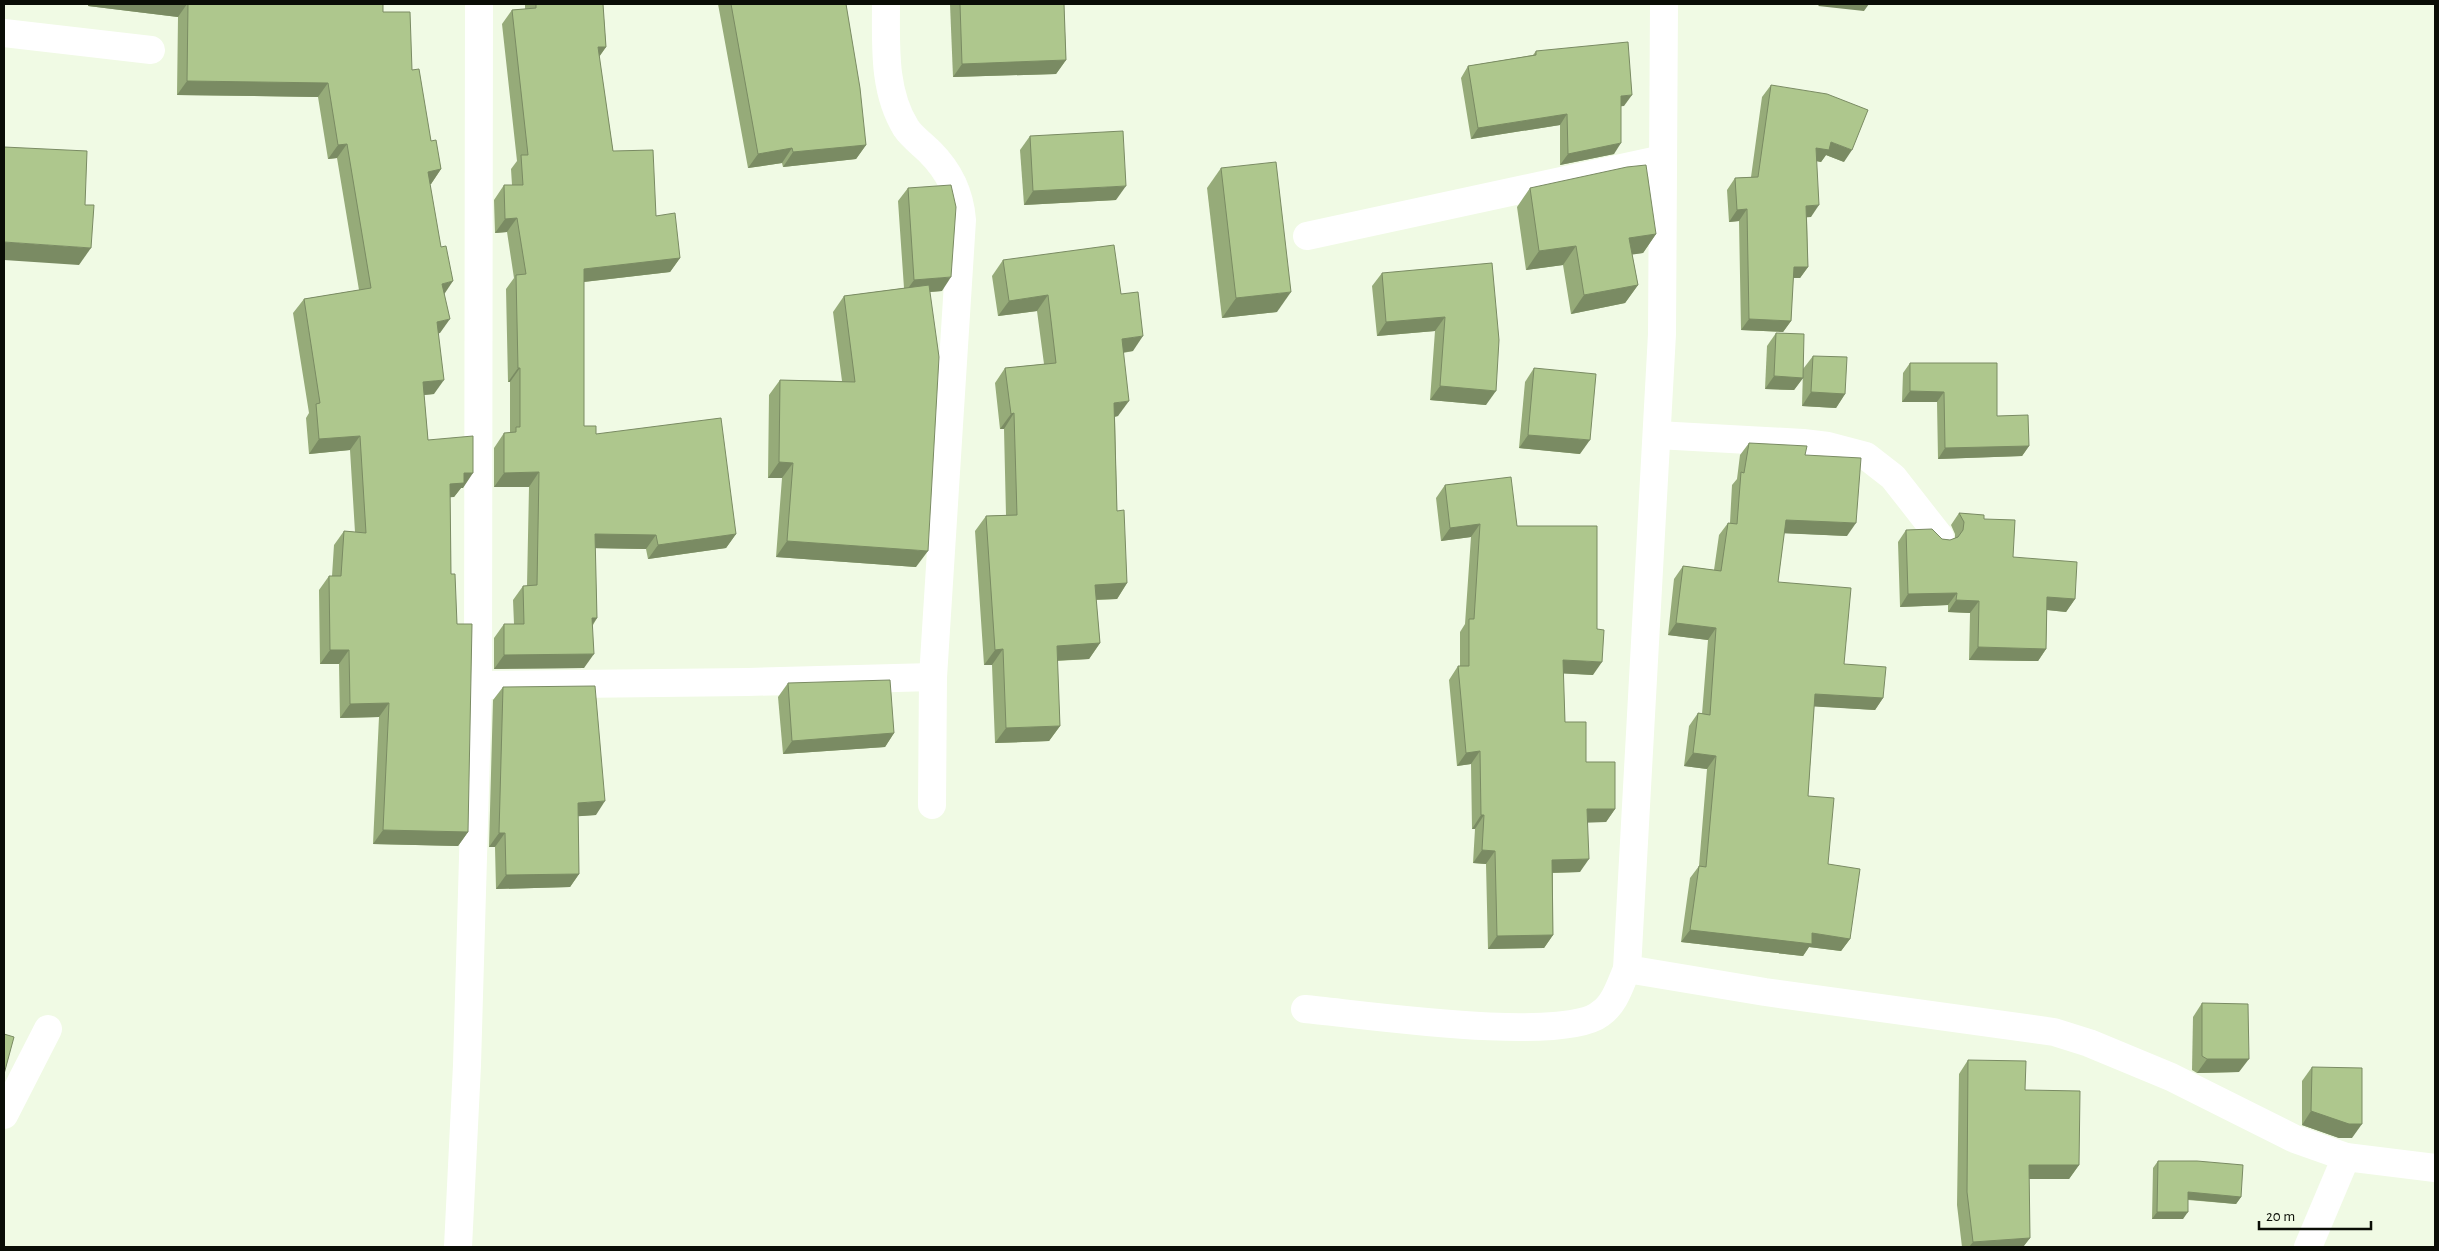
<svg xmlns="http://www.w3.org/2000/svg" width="2439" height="1251" font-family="'Alegreya Sans',sans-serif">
  <rect width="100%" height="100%" fill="#f0fae4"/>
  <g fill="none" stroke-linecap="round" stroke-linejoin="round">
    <g stroke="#fff" stroke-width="28">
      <path d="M886 4C886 45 883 91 906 128 912 137 922 144 930 152 949 171 960 194 962 220L933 677 932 805"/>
      <path d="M1664 4 1662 334 1627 969 1765 992 2054 1032 2089 1043 2171 1077 2295 1139 2346 1157 2435 1168"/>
      <path d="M4 33 151 50"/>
      <path d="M1307 236 1663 159"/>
      <path d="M1657 435 1803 443 1828 446 1866 456 1893 477 1940 537"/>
      <path d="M478 685 748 682 933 677"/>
      <path d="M1305 1009C1360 1014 1562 1044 1600 1014 1615 1004 1620 985 1627 969"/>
      <path d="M4 1115 48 1029"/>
      <path d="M458 1247 467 1065 478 685 479 4"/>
      <path d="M2308 1247 2346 1157"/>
    </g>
  </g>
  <g fill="#96ab79">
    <path d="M88 4H383V12L412 70 431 141 441 169 431 184H430L444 294 440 333H438L434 394 424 395 428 440 463 488H461L454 497H450L451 574 457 624 468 832 458 846 373 844 379 717 340 718 339 664H320L319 590 329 576H332L334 545 344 531 355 532 350 450 309 454 306 418 309 413 293 313 304 299 359 290 337 158 328 159 318 97 177 95 178 17 88 6Z"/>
    <path d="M525 4H603L606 47 599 57 613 151 656 216 680 258 670 272 584 282V426L596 434 736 534 726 548 648 559 646 549 595 548 597 618 593 625 584 668 494 669V638L504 624H514L513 600 523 586H527L529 487H494V448L504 433H510V382H508L506 289 514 278 507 232 495 233 494 200 504 185H512L511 169 517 161 502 24 512 10 525 9Z"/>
    <path d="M718 4H846L866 145 856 159 783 167 782 163 748 168Z"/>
    <path d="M950 4H1064L1066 60 1056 74 953 77Z"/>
    <path d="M1536 51 1624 106H1621L1614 154 1560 165V125L1471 139 1461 78 1468 66 1533 55Z"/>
    <path d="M1771 85 1844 162 1826 155 1821 162 1816 161 1811 217H1807L1808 267 1800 278H1793L1791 321 1783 332 1741 330 1739 221 1729 222 1727 190 1735 178 1751 177 1762 97Z"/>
    <path d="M1030 136 1116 200 1024 205 1020 150Z"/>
    <path d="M1221 168 1277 312 1222 318 1207 188Z"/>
    <path d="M908 188 942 291 930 292 916 567 776 557 782 478H768L769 395 780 380 842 381 833 312 844 296 904 288 898 201Z"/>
    <path d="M1530 188 1656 234 1643 253 1632 254 1638 285 1625 303 1571 314 1563 265 1526 270 1517 207Z"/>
    <path d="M1003 260 1121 294 1133 351 1123 353 1118 416 1115 417 1117 511 1127 583 1117 599 1096 600 1100 643 1089 659 1057 661 1060 726 1049 741 995 743 992 665H984L975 531 986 516 1006 515 1004 429H1000L995 383 1005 368 1044 364 1037 311 998 316 992 276Z"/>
    <path d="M1382 273 1499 340 1486 405 1430 400 1435 331 1377 336 1372 286Z"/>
    <path d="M1776 333 1803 378 1794 390 1765 389 1767 346Z"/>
    <path d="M1813 356 1845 394 1836 408 1802 406 1803 369Z"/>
    <path d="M1910 363 1997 416 2029 446 2022 456 1938 459 1937 402H1902L1903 373Z"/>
    <path d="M1534 368 1580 454 1519 448 1525 382Z"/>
    <path d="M1749 443 1805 455 1847 536 1784 533 1778 582 1844 664 1883 698 1875 710 1814 706 1808 796 1850 939 1841 951 1809 947 1803 956 1681 942 1690 878 1699 866 1707 769 1684 766 1689 726 1698 713 1702 714 1708 640 1668 635 1674 579 1683 566 1714 570 1719 535 1728 523H1730L1732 485 1737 479 1740 455Z"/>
    <path d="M1445 485 1517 526 1593 675 1563 673 1565 722 1586 762 1615 809 1606 822H1588L1580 872 1553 873V935L1544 948 1488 949 1486 864 1473 863 1475 829H1472L1471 764 1457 766 1449 680 1458 666H1460V632L1465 624 1471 537 1441 541 1436 498Z"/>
    <path d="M1959 513 1984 519 2013 557 2075 599 2066 612 2047 610 2046 649 2038 661 1969 660 1970 613 1948 612V605L1900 607 1898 542 1906 530 1942 539 1950 540 1955 538V534L1951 525Z"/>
    <path d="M788 683 894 733 885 747 783 754 778 697Z"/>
    <path d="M503 687 596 815 578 816 579 874 570 887 496 889 495 847H489L493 700Z"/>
    <path d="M2202 1003 2239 1072 2197 1073 2192 1070 2193 1017Z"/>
    <path d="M1968 1060 2025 1090 2079 1165 2069 1179H2029L2030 1238 2023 1247H1962L1957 1205 1959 1074Z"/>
    <path d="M2312 1067 2352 1138H2339L2302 1125V1081Z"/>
    <path d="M2158 1161 2241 1197 2236 1204 2188 1200 2183 1219H2152L2153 1168Z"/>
  </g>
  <g fill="#7a8b63">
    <path d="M89 4H187L178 17 88 6Z"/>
    <path d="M1820 4H1869L1864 11 1818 6Z"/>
    <path d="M598 47H606L596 61Z"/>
    <path d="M1066 60 1056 74 953 77 962 64Z"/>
    <path d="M187 81 328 83 318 97 177 95Z"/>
    <path d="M1632 95 1624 106 1613 107 1621 96Z"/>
    <path d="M1567 114 1560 125 1471 139 1478 128Z"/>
    <path d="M1831 142 1852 150 1844 162 1826 155 1821 162 1807 159 1816 148Z"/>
    <path d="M1621 143 1614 154 1560 165 1568 154Z"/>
    <path d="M347 144 337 158 328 159 338 145Z"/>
    <path d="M866 145 856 159 783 167 793 152Z"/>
    <path d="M792 148 782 163 748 168 758 154Z"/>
    <path d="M441 169 431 184 418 186 428 172Z"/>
    <path d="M1126 186 1116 200 1024 205 1033 191Z"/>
    <path d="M1819 205 1811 217 1798 218 1806 206Z"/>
    <path d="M1747 209 1739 221 1729 222 1737 210Z"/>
    <path d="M517 218 507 232 495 233 505 219Z"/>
    <path d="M1656 234 1643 253 1616 257 1629 238Z"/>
    <path d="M4 242 91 248 79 265 4 260Z"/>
    <path d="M1576 246 1563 265 1526 270 1539 251Z"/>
    <path d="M680 258 670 272 574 283 584 269Z"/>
    <path d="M1794 267H1808L1800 278H1786Z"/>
    <path d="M951 277 942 291 904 294 914 280Z"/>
    <path d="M453 281 443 296 442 284Z"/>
    <path d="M1638 285 1625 303 1571 314 1584 295Z"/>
    <path d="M1291 292 1277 312 1222 318 1236 298Z"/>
    <path d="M1048 295 1037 311 998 316 1009 301Z"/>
    <path d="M1445 317 1435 331 1377 336 1386 322Z"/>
    <path d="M450 319 440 333 427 336 437 322Z"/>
    <path d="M1749 319 1791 321 1783 332 1741 330Z"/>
    <path d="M1143 336 1133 351 1111 354 1122 339Z"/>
    <path d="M518 368H520L510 382H508Z"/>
    <path d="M1774 376 1803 378 1794 390 1765 389Z"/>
    <path d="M444 380 434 394 413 396 423 382Z"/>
    <path d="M1440 386 1496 391 1486 405 1430 400Z"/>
    <path d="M1910 391 1944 392 1937 402H1902Z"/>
    <path d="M1811 392 1845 394 1836 408 1802 406Z"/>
    <path d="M1129 401 1118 416 1103 418 1114 403Z"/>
    <path d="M1014 413 1004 429H1000L1011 414Z"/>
    <path d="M1528 435 1590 440 1580 454 1519 448Z"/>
    <path d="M360 436 350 450 309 454 319 439Z"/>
    <path d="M2029 446 2022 456 1938 459 1945 448Z"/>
    <path d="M779 462 793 463 782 478H768Z"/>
    <path d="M539 472 529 487H494L504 473Z"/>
    <path d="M464 473H473L463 488H461L454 497 440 498 450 484Z"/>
    <path d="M1786 520 1856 523 1847 536 1777 533Z"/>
    <path d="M1480 524 1471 537 1441 541 1450 528Z"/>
    <path d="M595 534 656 535 646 549 585 548Z"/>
    <path d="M736 534 726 548 648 559 658 545Z"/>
    <path d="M787 541 928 551 916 567 776 557Z"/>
    <path d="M1127 583 1117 599 1084 600 1095 585Z"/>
    <path d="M1957 593 1948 605 1900 607 1908 594Z"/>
    <path d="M2047 597 2075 599 2066 612 2038 609Z"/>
    <path d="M1956 600 1979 601 1970 613 1948 612Z"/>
    <path d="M592 618H597L587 632Z"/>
    <path d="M1676 623 1716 628 1708 640 1668 635Z"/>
    <path d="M1100 643 1089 659 1046 661 1057 646Z"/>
    <path d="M1978 647 2046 649 2038 661 1969 660Z"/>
    <path d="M1003 649 992 665H984L995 650Z"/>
    <path d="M330 650H349L339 664H320Z"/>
    <path d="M594 654 584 668 494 669 504 655Z"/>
    <path d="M1563 660 1602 662 1593 675 1553 673Z"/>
    <path d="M1815 694 1883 698 1875 710 1806 706Z"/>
    <path d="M389 703 379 717 340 718 350 704Z"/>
    <path d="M1060 726 1049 741 995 743 1006 728Z"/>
    <path d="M894 733 885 747 783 754 792 741Z"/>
    <path d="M1480 751 1471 764 1457 766 1466 753Z"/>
    <path d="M1693 753 1716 756 1707 769 1684 766Z"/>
    <path d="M605 801 596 815 568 817 578 803Z"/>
    <path d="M1587 809H1615L1606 822 1578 823Z"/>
    <path d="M1481 815H1484L1475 829H1472Z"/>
    <path d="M383 830 468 832 458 846 373 844Z"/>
    <path d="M499 833H505L495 847H489Z"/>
    <path d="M1482 850 1495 851 1486 864 1473 863Z"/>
    <path d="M1589 859 1580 872 1543 873 1552 860Z"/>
    <path d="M579 874 570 887 496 889 506 875Z"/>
    <path d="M1690 930 1812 933 1850 939 1841 951 1809 947 1803 956 1681 942Z"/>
    <path d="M1553 935 1544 948 1488 949 1497 936Z"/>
    <path d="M2207 1059H2249L2239 1072 2197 1073Z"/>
    <path d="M2311 1111 2362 1124 2352 1138H2339L2302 1125Z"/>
    <path d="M2029 1165H2079L2069 1179H2020Z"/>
    <path d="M2188 1192 2241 1197 2236 1204 2183 1199Z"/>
    <path d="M2157 1212H2188L2183 1219H2152Z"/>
    <path d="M2030 1238 2023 1247H1969L1973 1242Z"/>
  </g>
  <g fill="#aec78d" stroke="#7a8b63">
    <path d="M188 4H383V12H410L412 70 419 69 431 141 436 140 441 169 428 172 441 247 446 246 453 281 442 284 450 319 437 322 444 380 423 382 428 440 473 436V473H464V483L450 484 451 574H455L457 624H472L468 832 383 830 389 703 350 704 349 650H330L329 576H341L344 531 366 533 360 436 319 439 316 404 320 403 304 299 371 288 347 144 338 145 328 83 187 81Z"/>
    <path d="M536 4H603L606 47H598L613 151 653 150 656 216 675 213 680 258 584 269V426H596V434L721 418 736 534 658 545 656 535 595 534 597 618H592L594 654 504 655V624H524L523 586 537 585 539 472 504 473V433L516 432V427H520V368H518L516 275 526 274 517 218 505 219 504 185H523L521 155H528L512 10 536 8Z"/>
    <path d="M731 4H846L860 88 866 145 793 152 792 148 758 154Z"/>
    <path d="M960 4H1064L1066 60 962 64Z"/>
    <path d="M1628 42 1632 95 1621 96V143L1568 154 1567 114 1478 128 1468 66 1536 55V51Z"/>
    <path d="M1771 85 1827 94 1868 110 1852 150 1831 142 1829 150 1816 148 1819 205 1806 206 1808 267H1794L1791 321 1749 319 1747 209 1737 210 1735 178 1758 177Z"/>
    <path d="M1123 131 1126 186 1033 191 1030 136Z"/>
    <path d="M4 147 87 151 85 205H94L91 248 4 242Z"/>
    <path d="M1276 162 1291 292 1236 298 1221 168Z"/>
    <path d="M1646 165 1656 234 1629 238 1638 285 1584 295 1576 246 1539 251 1530 188 1627 167Z"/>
    <path d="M951 185 956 207 951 277 914 280 908 188Z"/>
    <path d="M1114 245 1121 294 1138 292 1143 336 1122 339 1129 401 1114 403 1117 511 1124 510 1127 583 1095 585 1100 643 1057 646 1060 726 1006 728 1003 649 995 650 986 516 1017 515 1014 413 1011 414 1005 368 1056 363 1048 295 1009 301 1003 260Z"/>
    <path d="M1492 263 1499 340 1496 391 1440 386 1445 317 1386 322 1382 273Z"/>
    <path d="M929 285 939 357 928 551 787 541 793 463 779 462 780 380 855 382 844 296Z"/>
    <path d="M1776 333 1804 334 1803 378 1774 376Z"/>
    <path d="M1813 356 1847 357 1845 394 1811 392Z"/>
    <path d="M1910 363H1997V416L2028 415 2029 446 1945 448 1944 392 1910 391Z"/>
    <path d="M1534 368 1596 374 1590 440 1528 435Z"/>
    <path d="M1749 443 1807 446 1805 455 1861 458 1856 523 1786 520 1778 582 1851 588 1844 664 1886 667 1883 698 1815 694 1808 796 1834 798 1828 864 1860 869 1850 939 1812 933V944L1690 930 1699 866 1706 867 1716 756 1693 753 1698 713 1710 715 1716 628 1676 623 1683 566 1721 571 1728 523 1737 524 1741 472 1744 473Z"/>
    <path d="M1511 477 1517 526H1597V629L1604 630 1602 662 1563 660 1565 722H1586V762H1615V809H1587L1589 859 1552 860 1553 935 1497 936 1495 851 1482 850 1484 815H1481L1480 751 1466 753 1458 666H1469V619H1474L1480 524 1450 528 1445 485Z"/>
    <path d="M1959 513 1984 515V519L2015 520 2013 557 2077 562 2075 599 2047 597 2046 649 1978 647 1979 601 1956 600 1957 593 1908 594 1906 530 1932 529 1942 539 1950 540 1958 537 1963 530 1964 522Z"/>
    <path d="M890 680 894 733 792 741 788 683Z"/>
    <path d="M595 686 605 801 578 803 579 874 506 875 505 833H499L503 687Z"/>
    <path d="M2202 1003 2248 1004 2249 1059H2207L2202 1056Z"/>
    <path d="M4 1034 14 1037 4 1074Z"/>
    <path d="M1968 1060 2026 1061 2025 1090 2080 1091 2079 1165H2029L2030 1238 1973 1242 1967 1192Z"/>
    <path d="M2312 1067 2362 1068V1124H2349L2311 1111Z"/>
    <path d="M2158 1161H2197L2243 1165 2241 1197 2188 1192V1212H2157Z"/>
  </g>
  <rect width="2439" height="1251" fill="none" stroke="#0a0d06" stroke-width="10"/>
  <path d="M2259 1221v8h112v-8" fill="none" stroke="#0a0d06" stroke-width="2.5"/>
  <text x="2266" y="1221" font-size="15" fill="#0a0d06" stroke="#f0fae4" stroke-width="4" paint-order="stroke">20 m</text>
</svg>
